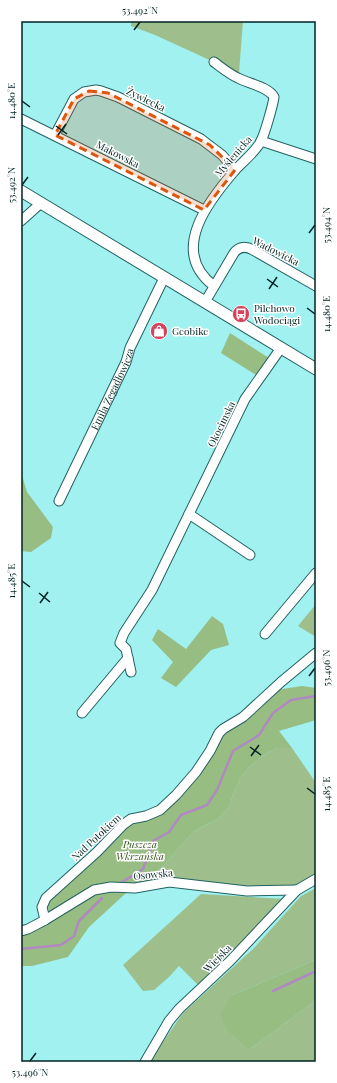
<svg xmlns="http://www.w3.org/2000/svg" width="337" height="1083" font-family="'Playfair Display',serif">
  <rect width="100%" height="100%" fill="#a0f1f0"/>
  <g fill="#9ebf8c">
    <path d="M131 21H243L239 73 225 70 214 62 155 35 131 26Z"/>
    <path d="M316 604V637L298 626Z"/>
    <path d="M278 748H292L316 783V879L297 890 202 886H145V881L163 866 194 831 218 819 229 807 234 792 240 779 249 767 265 754Z"/>
    <path d="M316 888V959L299 967 232 995 249 1050 316 1000V1062H149L183 1013 254 948 301 896Z"/>
    <path d="M201 894 285 899 263 922 198 985 179 966 169 977 154 990 143 991 123 965Z"/>
  </g>
  <g fill="#98bd83">
    <path d="M230 333 269 358 256 375 221 353Z"/>
    <path d="M21 472 27 492 53 527 51 538 31 552 21 551Z"/>
    <path d="M212 616 223 624 229 645 211 650 176 687 161 678 173 662 152 640 158 629 186 649Z"/>
    <path d="M302 686 316 688V720L279 731 292 748H278L265 754 249 767 240 779 234 792 229 807 218 819 194 831 163 866 145 881 125 894 89 927 68 957 32 966H21V934L50 920 48 907V899L128 824 163 810 221 735 280 687 282 689Z"/>
    <path d="M316 959V1000L249 1050 225 1028 221 1013 232 995 299 967Z"/>
  </g>
  <g fill="none" stroke-linecap="round" stroke-linejoin="round">
    <g stroke="#af89c0" stroke-width="2.5">
      <path d="M119 884 143 869 153 841 169 832 181 815 207 805 217 790 233 751 259 735 273 713 291 700 316 696"/>
      <path d="M21 949 61 945 74 936 79 921 102 898"/>
      <path d="M273 991 316 971"/>
    </g>
    <defs>
      <g id="minor">
        <path d="M214 62C222 68 229 74 238 78 247 83 269 87 274 97 273 105 265 133 261 141 257 150 244 161 237 168 209 200 168 251 214 286"/>
        <path d="M21 119 204 210"/>
        <path d="M55 135 74 99 84 92 96 90 101 91 118 97 201 139 222 155 235 170"/>
        <path d="M261 141 316 159"/>
        <path d="M21 221 41 203"/>
        <path d="M205 302 234 253C239 246 246 246 253 250L316 286"/>
        <path id="s1" d="M59 501 126 362 130 348 164 278"/>
        <path d="M189 514 250 555"/>
        <path d="M265 634 316 573"/>
        <path d="M131 672 126 649 120 643 124 633 152 590 245 399 281 348"/>
        <path d="M82 713 128 658"/>
        <path d="M45 920 42 907 46 898 97 852 124 824 131 819 146 816 160 810 176 795 196 772 210 751 219 733 223 729 243 717 281 682 316 653"/>
        <path d="M21 931 28 929 45 920 94 890 111 887 135 888 169 882 247 891 297 890"/>
        <path d="M145 1062 169 1021 179 1009 230 961 297 890 316 879"/>
      </g>
      <path id="major" d="M21 191 316 369"/>
    </defs>
    <use href="#minor" stroke="#236262" stroke-width="11"/>
    <use href="#major" stroke="#236262" stroke-width="13"/>
    <use href="#minor" stroke="#fff" stroke-width="9"/>
    <use href="#major" stroke="#fff" stroke-width="11"/>
  </g>
  <path fill="#dc560d" fill-opacity="0.2" stroke="#dc560d" stroke-width="3" stroke-dasharray="8 5" stroke-linejoin="round" d="M89 91 108 93 210 145 235 170 204 210 55 135 74 99Z"/>
  <path fill="none" stroke="#022" stroke-width="1.5" d="M134 30 140 22M22 101 30 107M56 126 67 134M58 135 66 124M22 185 28 177M309 233 315 225M267 279 278 287M269 289 277 277M307 308 315 314M22 581 30 587M39 593 50 602M40 603 48 592M309 676 315 668M250 747 261 755M251 756 259 745M307 788 315 794M30 1061 36 1053"/>
  <defs>
    <symbol id="bus-disc" viewBox="-11 -11 22 22"><circle r="9.5" fill="#d4435c" stroke="#fff"/><path d="M-5-6H5V4H4V6H2V4H-2V6H-4V4H-5ZM-3.5-4V0h7V-4ZM-3.5 1.2v1.5H-2V1.2ZM2 1.2v1.5H3.5V1.2Z" fill="#fff"/></symbol>
    <symbol id="shop-disc" viewBox="-11 -11 22 22"><circle r="9.5" fill="#d4435c" stroke="#fff"/><path d="M-5-2.5h2.3a2.7 3.5 0 0 1 5.4 0H5L5.5 6h-11ZM-1.5-2.5h3a1.5 2.3 0 0 0-3 0Z" fill="#fff"/></symbol>
  </defs>
  <g fill-rule="evenodd">
    <use href="#bus-disc" x="231" y="304" width="20" height="20"/>
    <use href="#shop-disc" x="149" y="321" width="20" height="20"/>
  </g>
  <g text-anchor="middle" stroke-width="3" stroke-linejoin="round" paint-order="stroke">
    <g font-size="10" fill="#022" stroke="#fff">
      <text transform="translate(146 99) rotate(26)" y="4">Żywiecka</text>
      <text transform="translate(118 154) rotate(27)" y="4">Makowska</text>
      <text transform="translate(233 156) rotate(-49)" y="4">Myślenicka</text>
      <text transform="translate(276 251) rotate(27)" y="4">Wadowicka</text>
      <text dy="4" stroke="none"><textPath href="#s1" startOffset="124">Emila Zegadłowicza</textPath></text>
      <text transform="translate(221 424) rotate(-64)" y="4">Okocimska</text>
      <text transform="translate(96 837) rotate(-43)" y="4">Nad Potokiem</text>
      <text transform="translate(153 874) rotate(-6)" y="4">Osowska</text>
      <text transform="translate(217 958) rotate(-45)" y="4">Wiejska</text>
    </g>
    <g font-size="10" fill="#022" stroke="#fff" text-anchor="start">
      <text x="254" y="312">Pilchowo<tspan x="254" dy="12">Wodociągi</tspan></text>
      <text x="172" y="335">Geobike</text>
    </g>
    <g font-size="10" font-style="italic" fill="#2f5116" stroke="#fff">
      <text x="140" y="848">Puszcza<tspan x="140" dy="12">Wkrzańska</tspan></text>
    </g>
  </g>
  <rect width="337" height="1083" fill="none" stroke="#ffffff" stroke-width="44"/>
  <rect x="22" y="22" width="293" height="1039" fill="none" stroke="#022" stroke-width="1.5"/>
  <g font-size="10" text-anchor="middle" fill="#022">
    <text x="140" y="14">53.492°N</text>
    <text transform="translate(11 101) rotate(-90)" y="4">14.480°E</text>
    <text transform="translate(11 185) rotate(-90)" y="4">53.492°N</text>
    <text transform="translate(326 225) rotate(-90)" y="4">53.494°N</text>
    <text transform="translate(326 314) rotate(-90)" y="4">14.480°E</text>
    <text transform="translate(11 581) rotate(-90)" y="4">14.485°E</text>
    <text transform="translate(326 668) rotate(-90)" y="4">53.496°N</text>
    <text transform="translate(326 794) rotate(-90)" y="4">14.485°E</text>
    <text x="30" y="1076">53.496°N</text>
  </g>
</svg>
